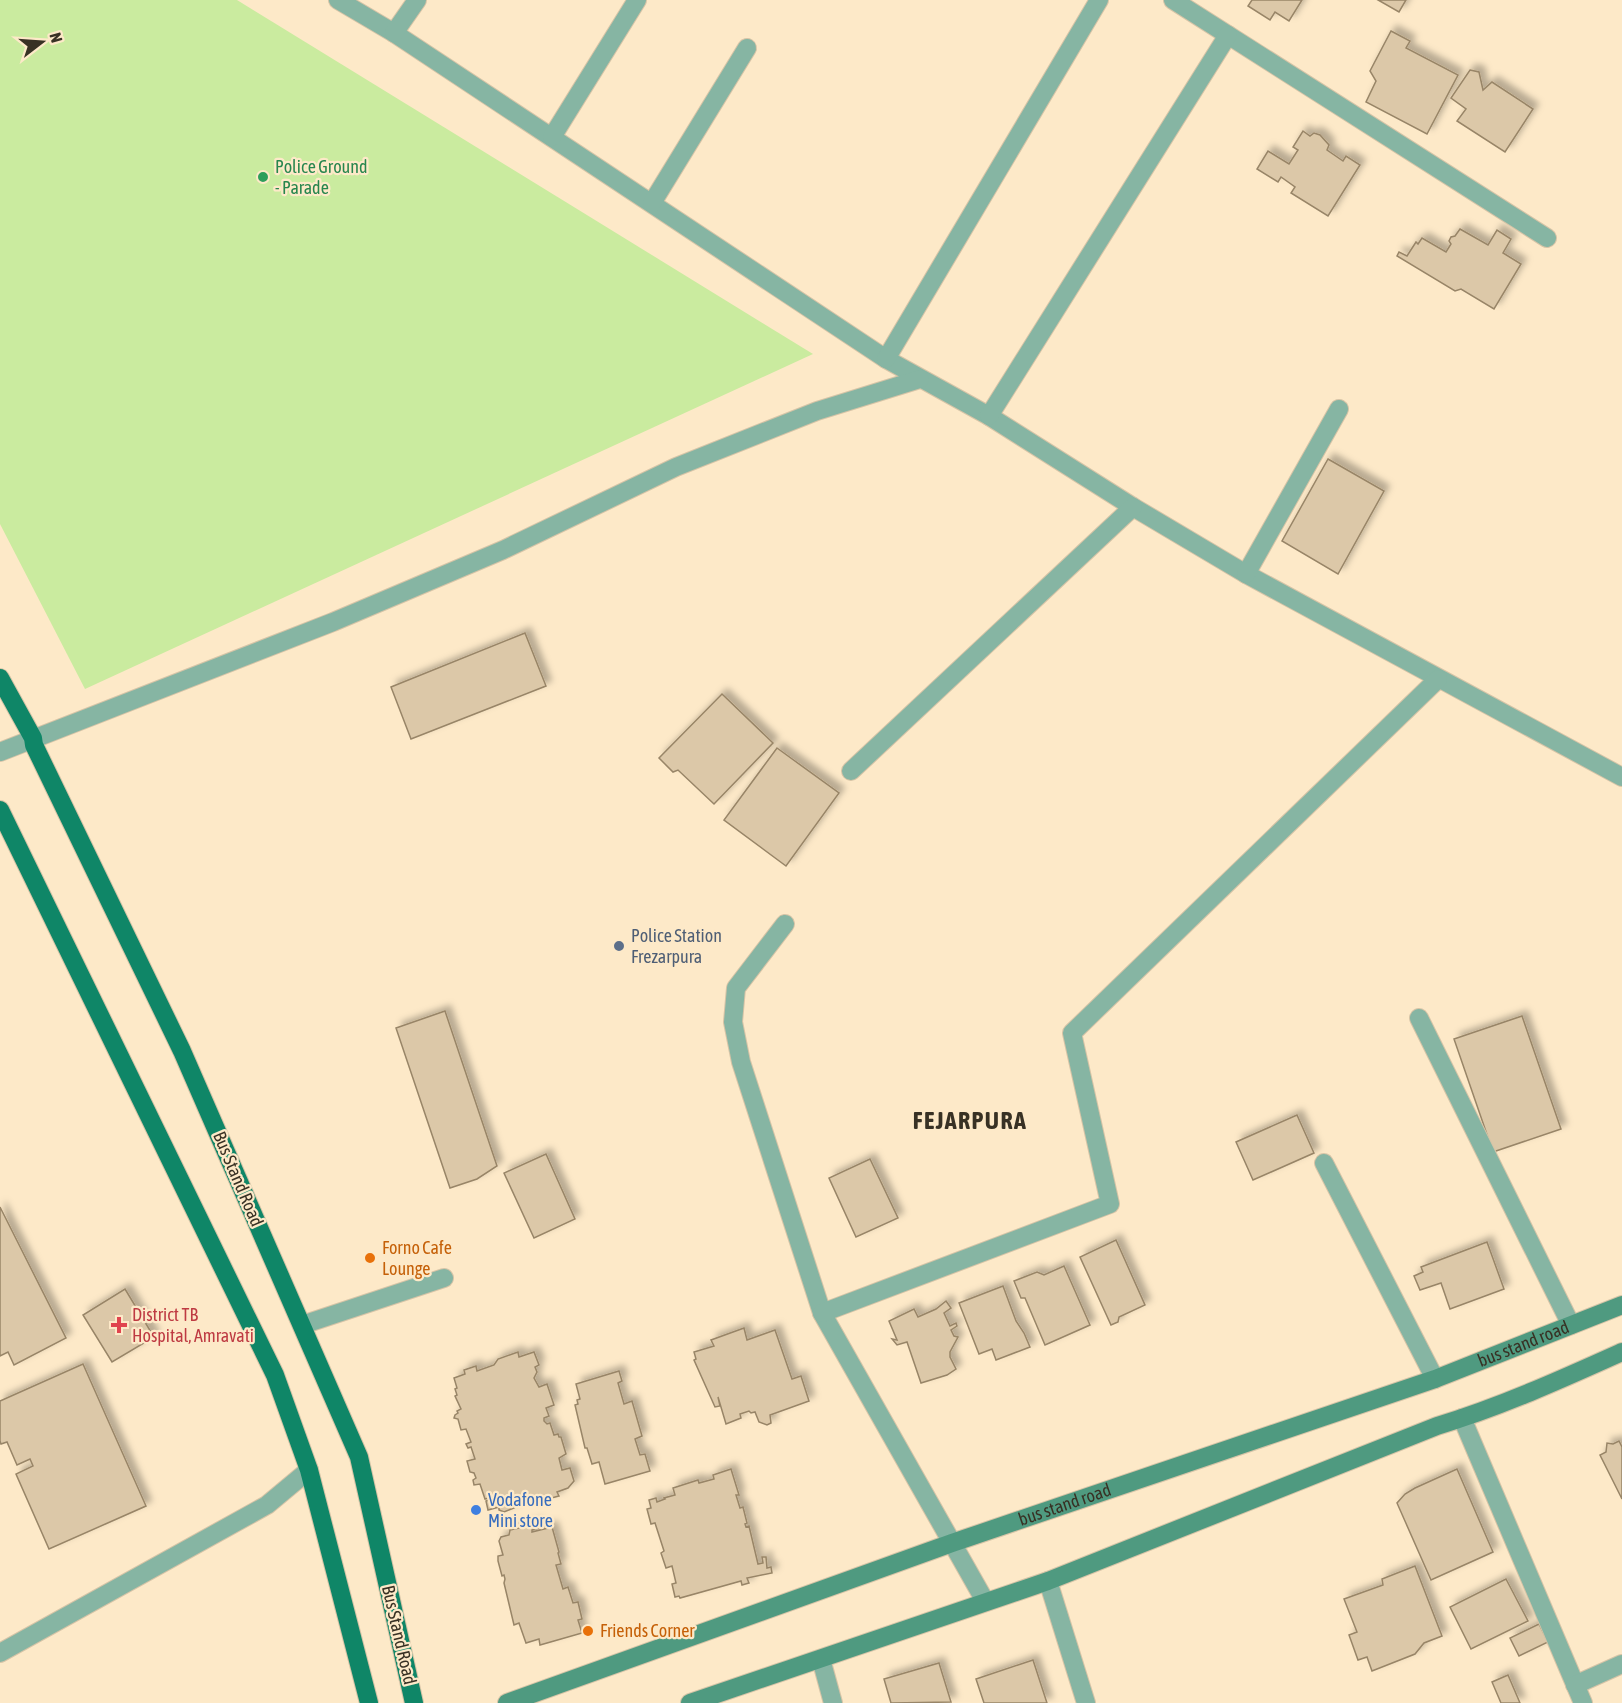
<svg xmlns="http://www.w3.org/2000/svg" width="1622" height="1703" font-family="'Asap Condensed',sans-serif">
  <defs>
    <filter id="shadow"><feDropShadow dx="5.5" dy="-5.5" stdDeviation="3" flood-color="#0004"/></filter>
  </defs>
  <rect width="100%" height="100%" fill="#fde9c8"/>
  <path fill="#caeb9f" d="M0 0H237L813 354 85 689 0 524Z"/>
  <g fill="#dcc8a8" stroke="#988567" stroke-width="1.5" filter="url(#shadow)">
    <path d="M1252 0H1302L1289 21 1275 12 1270 20 1248 6Z"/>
    <path d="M1378 0H1406L1399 12Z"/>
    <path d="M1391 31 1410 41 1406 48 1458 75 1427 134 1366 102 1376 81 1370 71Z"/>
    <path d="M1470 70 1479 72 1483 90 1492 82 1533 109 1505 152 1457 121 1466 109 1451 98Z"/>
    <path d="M1303 131 1310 136 1314 133 1320 135 1329 145 1327 150 1343 161 1346 156 1360 165 1328 216 1291 193 1295 187 1281 177 1278 182 1257 169 1268 151 1289 164 1298 150 1293 147Z"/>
    <path d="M1460 229 1488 245 1497 230 1511 239 1503 253 1521 264 1494 309 1461 289 1455 291 1397 256 1399 252 1407 256 1416 242 1418 244 1422 238 1446 252 1451 244 1449 241 1451 237 1455 236Z"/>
    <path d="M1328 459 1384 491 1338 574 1282 541Z"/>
    <path d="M525 633 546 686 411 739 391 687Z"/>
    <path d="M722 694 773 743 714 804 678 770 673 772 659 758Z"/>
    <path d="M777 748 839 793 786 866 724 820Z"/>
    <path d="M445 1011 497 1166 477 1179 450 1188 396 1028Z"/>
    <path d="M1522 1016 1561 1129 1493 1152 1454 1039Z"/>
    <path d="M1297 1115 1314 1153 1253 1180 1236 1142Z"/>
    <path d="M546 1154 575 1219 534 1238 504 1173Z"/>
    <path d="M870 1159 898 1218 856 1237 829 1178Z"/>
    <path d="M0 1207 66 1338 14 1365 8 1352 0 1356Z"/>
    <path d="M1116 1240 1145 1305 1119 1317 1118 1322 1111 1325 1080 1257Z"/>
    <path d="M1487 1242 1504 1289 1450 1309 1441 1283 1420 1290 1414 1276 1423 1272 1421 1267Z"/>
    <path d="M1064 1266 1090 1325 1045 1345 1025 1298H1021L1014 1281 1037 1272 1044 1275Z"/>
    <path d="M1003 1286 1016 1321 1024 1333 1030 1347 996 1360 992 1349 979 1354 959 1303Z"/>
    <path d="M125 1289 154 1337 112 1362 83 1315Z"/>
    <path d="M946 1301 951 1308 944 1313 950 1326 956 1323 957 1326 951 1330 954 1336 958 1337 950 1352V1357L956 1369 947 1375 921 1383 907 1342 897 1345 892 1339 897 1340 889 1321 914 1309 918 1317 936 1309Z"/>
    <path d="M744 1328 747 1340 775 1330 792 1379 801 1376 809 1401 770 1415 771 1423 767 1425 759 1422 755 1412 751 1413 749 1411 740 1414 741 1418 726 1424 718 1397 720 1406 715 1407 694 1360 696 1359 694 1352 714 1346 711 1340Z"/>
    <path d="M518 1352 519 1357 534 1352 539 1365 535 1367 537 1372 534 1378 539 1387 547 1384 554 1405 546 1408 549 1416 544 1418V1421L547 1424 550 1423 554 1435 558 1434 559 1437H561L566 1454 559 1458 562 1470 570 1468 574 1481 568 1488 557 1492 559 1496 544 1500 541 1497 514 1505V1508L504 1512 499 1510V1507L488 1510 486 1501 489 1500V1498L485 1499 480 1484 474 1485 473 1480 476 1478 474 1473 470 1472 467 1461 475 1459 471 1447 468 1448 466 1444 471 1442 466 1429 461 1430 458 1419 454 1418 455 1415 458 1413 457 1411 461 1409 455 1396 457 1395 455 1389 457 1388 454 1378 465 1374 464 1370 476 1366 477 1371 494 1365 498 1359Z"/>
    <path d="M83 1364 146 1506 49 1549 16 1474 33 1466 30 1459 17 1465 7 1442 1 1444 0 1441V1401Z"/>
    <path d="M619 1371 622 1381 618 1383 624 1404 632 1401 642 1436 635 1439 640 1455 645 1454 650 1471 605 1484 599 1462 592 1464 587 1448H585L575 1405 578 1404 577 1400 580 1399 576 1384Z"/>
    <path d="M1619 1441 1622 1447V1499L1600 1455 1606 1452 1607 1443 1613 1444Z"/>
    <path d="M731 1469 739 1495H736L740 1508 743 1507 747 1523 745 1524 746 1527 749 1526 758 1564 763 1563 762 1557H766L767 1568 771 1567 772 1573 747 1578 749 1583 742 1585 741 1581 680 1598 679 1596 675 1597 672 1584 676 1583 672 1566 666 1568 661 1553 664 1551 655 1523 651 1524 647 1509 651 1508 649 1500 656 1498 657 1502 665 1499 664 1498 675 1495 673 1488 698 1480 699 1483 714 1479 713 1475Z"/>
    <path d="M1457 1469 1493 1552 1431 1580 1397 1503 1405 1494 1415 1488Z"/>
    <path d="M537 1524 538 1528 532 1530V1532L552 1527 559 1552 558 1553 561 1564 556 1565 563 1589 568 1587 573 1603 578 1602 582 1619 578 1620 582 1633 540 1645 539 1639 526 1643 519 1623 514 1625 504 1583 505 1579 504 1575 502 1576 498 1561V1556L503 1555 499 1541 501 1537 509 1535 510 1530Z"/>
    <path d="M1415 1566 1442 1636 1424 1643 1415 1654 1372 1671 1367 1657 1358 1660 1349 1635 1357 1632 1344 1599 1383 1585 1382 1579Z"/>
    <path d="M1506 1579 1528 1621 1471 1649 1450 1607Z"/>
    <path d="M1539 1624 1548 1642 1519 1656 1510 1638Z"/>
    <path d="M1033 1660 1047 1703H984L976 1679Z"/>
    <path d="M939 1663 951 1702 891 1703 884 1679Z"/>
    <path d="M1508 1675 1520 1703H1501L1492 1682Z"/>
  </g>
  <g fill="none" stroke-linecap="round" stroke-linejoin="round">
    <defs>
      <g id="street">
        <path d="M338 0 394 33 886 359 989 416 1133 507 1246 574 1622 777"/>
        <path d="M1173 0 1547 238"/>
        <path d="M394 33 417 0"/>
        <path d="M552 137 637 0"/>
        <path d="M652 203 747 48"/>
        <path d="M886 359 1099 0"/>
        <path d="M989 416 1228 35"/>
        <path d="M1246 574 1339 409"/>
        <path d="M0 752 333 622 503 550 676 467 817 411 920 379"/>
        <path d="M851 771 1133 507"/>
        <path d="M785 924 736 988 733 1022 741 1062 822 1313 985 1601"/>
        <path d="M1419 1018 1571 1325"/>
        <path d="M1324 1163 1435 1379"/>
        <path d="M822 1313 1110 1204 1072 1033 1438 679"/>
        <path d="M302 1325 444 1278"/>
        <path d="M1462 1418 1583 1703"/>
        <path d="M1048 1581 1086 1703"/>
        <path d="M0 1653 267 1505 309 1470"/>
        <path d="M821 1659 833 1703"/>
        <path d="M1575 1685 1622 1664"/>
      </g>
      <g id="secondary">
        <path id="s1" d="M507 1703 952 1543 1435 1379 1622 1305"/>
        <path d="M690 1703 1048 1581 1437 1426C1500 1407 1562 1379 1622 1352"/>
      </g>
      <g id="primary">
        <path d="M0 678 33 738 34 745 182 1051 359 1457 414 1703"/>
        <path d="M0 810 275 1375 309 1470 369 1703"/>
      </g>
    </defs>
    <use href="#street" stroke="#d6c4a7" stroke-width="20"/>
    <use href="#secondary" stroke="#d6c4a7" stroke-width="20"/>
    <use href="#primary" stroke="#d6c4a7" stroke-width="20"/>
    <use href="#street" stroke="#86b5a3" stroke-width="18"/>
    <use href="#secondary" stroke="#4f9a80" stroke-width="18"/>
    <use href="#primary" stroke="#0f8667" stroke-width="18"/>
  </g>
  <circle fill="#2e9e5b" stroke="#fde9c8" stroke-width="2" cx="263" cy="177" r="6"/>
  <circle fill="#5c6f8a" stroke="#fde9c8" stroke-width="2" cx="619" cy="946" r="6"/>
  <g fill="#e8710a" stroke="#fde9c8" stroke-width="2">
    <circle cx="370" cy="1258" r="6"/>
    <circle cx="588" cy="1631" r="6"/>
  </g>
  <path fill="#e0444e" stroke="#fde9c8" stroke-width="2" d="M116 1316h6v6h6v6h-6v6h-6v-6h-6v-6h6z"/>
  <circle fill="#3f7fe0" stroke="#fde9c8" stroke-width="2" cx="476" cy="1510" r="6"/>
  <g text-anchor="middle" stroke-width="4.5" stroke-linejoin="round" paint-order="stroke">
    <g font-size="18" fill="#27864d" stroke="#fde9c8" text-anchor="start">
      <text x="275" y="173">Police Ground<tspan x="275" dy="21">- Parade</tspan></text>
    </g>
    <g font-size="18" fill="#4e5e75" stroke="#fde9c8" text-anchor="start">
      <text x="631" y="942">Police Station<tspan x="631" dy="21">Frezarpura</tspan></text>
    </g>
    <g font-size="18" fill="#383124" stroke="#fde9c8">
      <text transform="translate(238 1179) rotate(67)" y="6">Bus Stand Road</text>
      <text dy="6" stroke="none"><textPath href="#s1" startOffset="1078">bus stand road</textPath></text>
      <text dy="6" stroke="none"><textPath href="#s1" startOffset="592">bus stand road</textPath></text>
      <text transform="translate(399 1635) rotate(77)" y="6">Bus Stand Road</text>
    </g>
    <g font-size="18" fill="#c56008" stroke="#fde9c8" text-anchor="start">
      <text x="382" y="1254">Forno Cafe<tspan x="382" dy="21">Lounge</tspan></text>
      <text x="600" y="1637">Friends Corner</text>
    </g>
    <g font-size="18" fill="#be3a42" stroke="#fde9c8" text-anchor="start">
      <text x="132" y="1321">District TB<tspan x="132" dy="21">Hospital, Amravati</tspan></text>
    </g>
    <g font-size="18" fill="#366cbe" stroke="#fde9c8" text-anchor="start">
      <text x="488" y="1506">Vodafone<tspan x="488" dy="21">Mini store</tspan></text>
    </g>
    <g font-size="24" font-weight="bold" letter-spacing="1.5" fill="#383124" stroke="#fde9c8">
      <text x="970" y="1129">FEJARPURA</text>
    </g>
  </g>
  <g transform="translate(42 42) rotate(73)" stroke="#fde9c8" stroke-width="4.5" paint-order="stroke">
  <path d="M0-4.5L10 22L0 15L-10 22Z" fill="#383124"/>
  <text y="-9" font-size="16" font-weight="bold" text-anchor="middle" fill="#383124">N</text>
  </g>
</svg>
